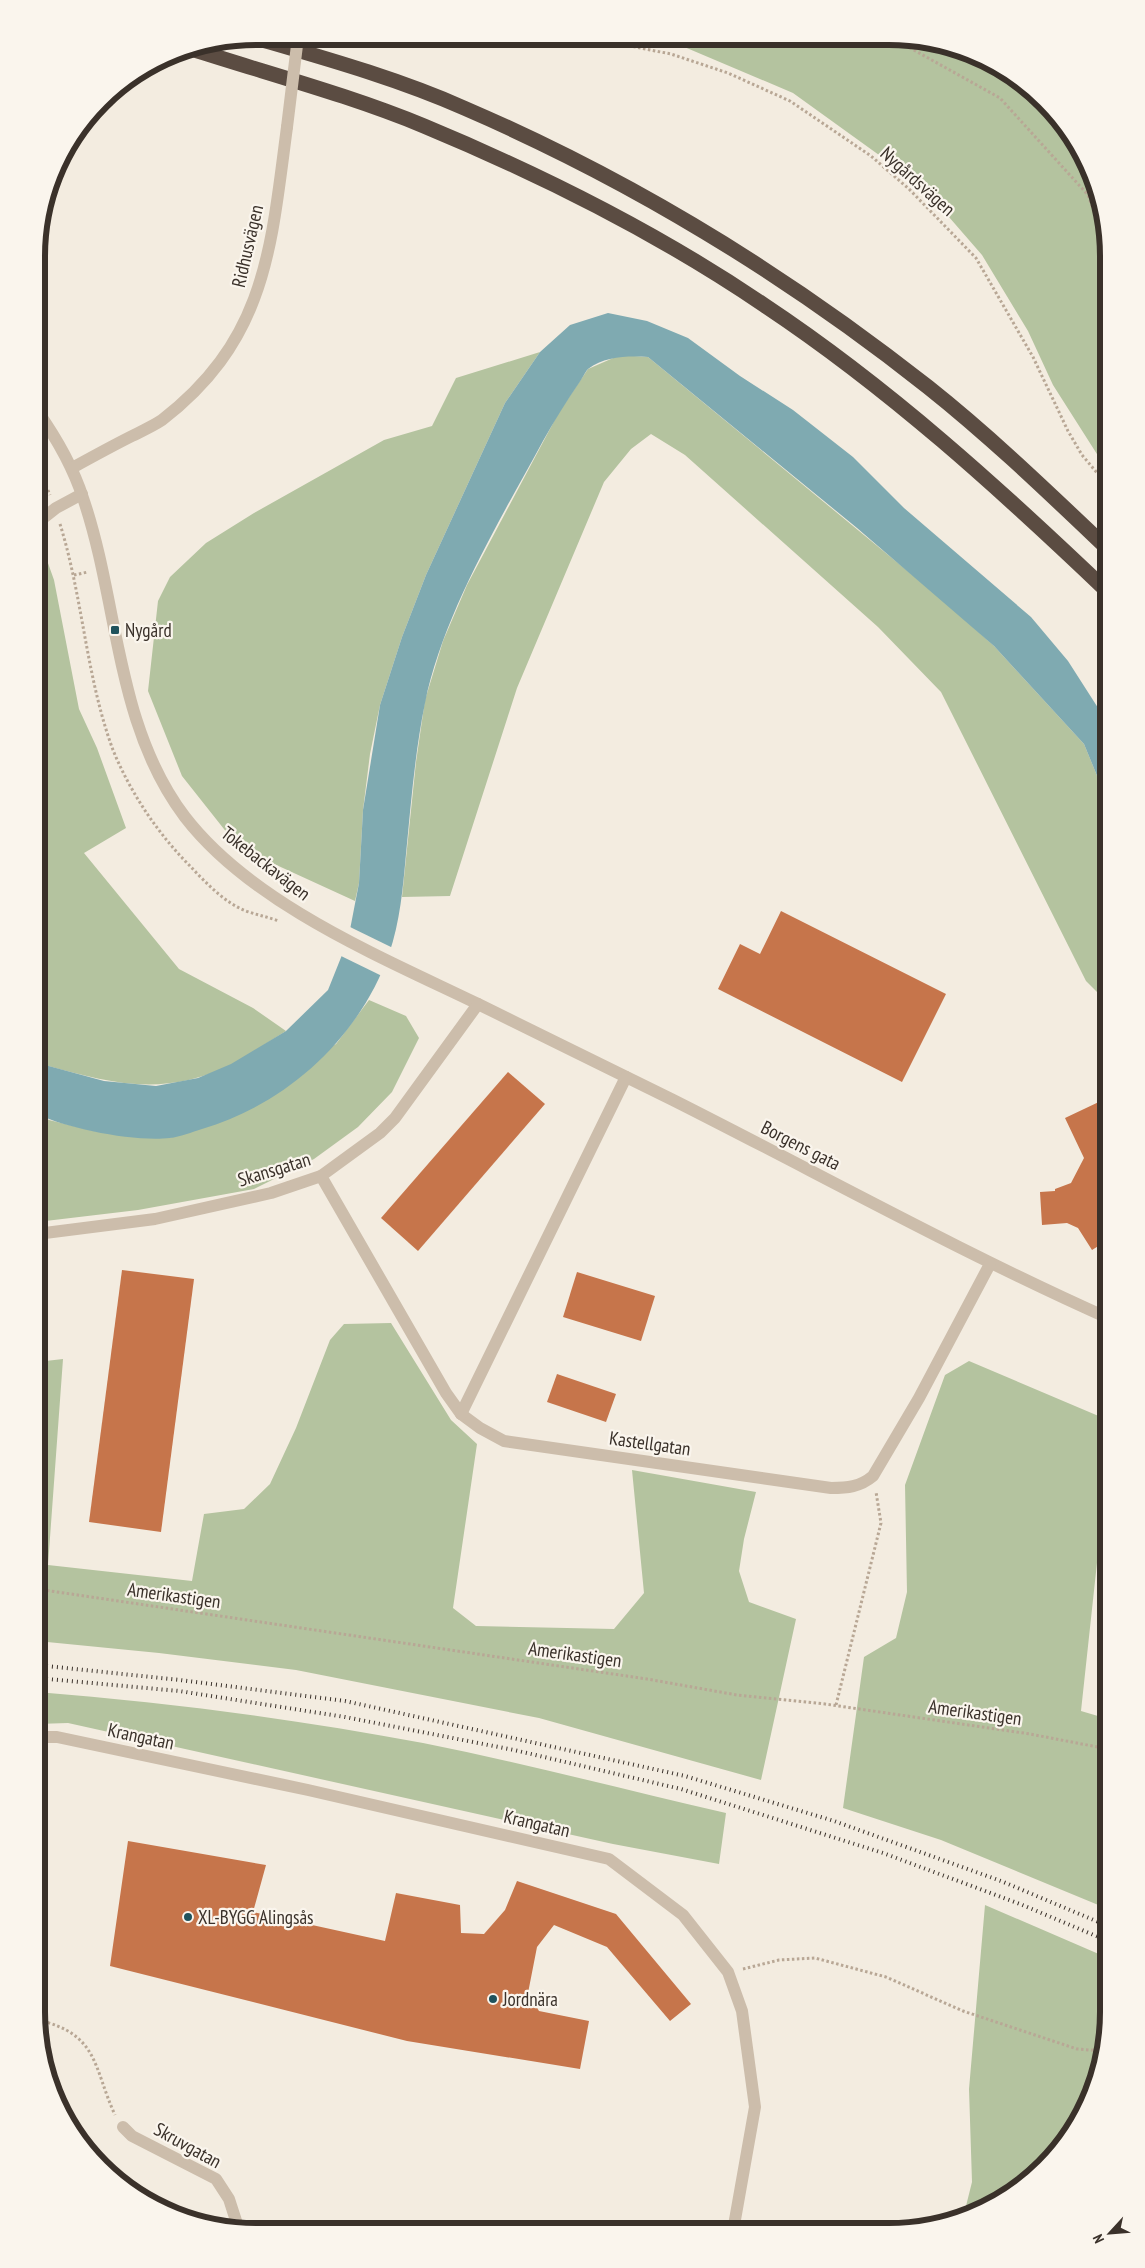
<svg xmlns="http://www.w3.org/2000/svg" width="1145" height="2268" font-family="'PT Sans Narrow',sans-serif">
  <rect width="100%" height="100%" fill="#f3ece0"/>
  <g fill="#b4c39f">
    <path d="M649 39 932 40 986 59 1034 91 1072 134 1097 186 1109 256V473L1053 385 1028 331 982 255 922 186 793 93 682 46Z"/>
    <path d="M540 352 505 403 426 575 402 637 380 705 370 754 363 810 359 883 355 901 239 848 182 776 148 691 158 601 170 577 206 543 254 513 384 440 432 426 456 378Z"/>
    <path d="M620 355 648 357 944 601 994 646 1084 744 1109 805V1004L1086 981 941 692 878 627 685 455 651 434 631 449 604 482 517 688 450 896 402 897 416 762 425 700 443 641 467 585 559 412 588 369Z"/>
    <path d="M38 535 54 580 79 709 97 748 126 828 84 853 179 969 253 1008 286 1031C268 1042 250 1055 231 1065 163 1097 113 1084 45 1065L37 1060Z"/>
    <path d="M369 1000 406 1016 419 1038 392 1092 358 1127 314 1159 254 1189 138 1210 37 1222V1114L49 1120 94 1131 170 1138 336 1044Z"/>
    <path d="M391 1323 451 1420 477 1444 453 1608 476 1626 614 1629 644 1593 632 1470 756 1492 744 1539 739 1571 749 1602 796 1619 761 1780 539 1718 296 1670 159 1653 37 1641V1362L63 1359 48 1565 192 1581 204 1514 244 1509 270 1484 296 1428 330 1340 344 1324Z"/>
    <path d="M969 1361 1108 1420V1461L1081 1711 1108 1719V1909L941 1840 843 1808 864 1657 896 1638 907 1592 905 1485 945 1375Z"/>
    <path d="M37 1692C166 1702 296 1719 423 1743 524 1763 625 1790 726 1813L719 1864 613 1844 68 1723 37 1724Z"/>
    <path d="M985 1905 1108 1958V2027L1092 2096 1063 2146 1011 2195 963 2218 972 2182 969 2089Z"/>
  </g>
  <path fill="#7faab1" d="M608 313 647 321 688 338 740 376 793 410 853 457 904 508 1031 617 1068 661 1109 725V805L1084 744 994 646 857 528 648 357C628 356 605 356 588 369 585 372 582 379 579 383 566 402 554 421 543 441 500 520 443 614 425 703 415 752 411 803 406 854 403 887 400 922 389 954 359 1038 287 1104 202 1129 192 1132 180 1137 170 1138 134 1142 69 1129 37 1114V1060L45 1065 104 1081 156 1086 198 1078 231 1064 286 1031 328 990 348 940 359 883 363 810 380 705 402 637 426 575 505 403 540 352 570 325Z"/>
  <path fill="#f3ece0" d="M348 926 393 948 382 976 339 955Z"/>
  <g fill="#c6754b">
    <path d="M781 911 946 994 902 1082 718 989 740 944 760 954Z"/>
    <path d="M508 1072 545 1104 418 1251 381 1218Z"/>
    <path d="M1103 1100 1109 1112 1108 1189 1101 1208 1108 1220V1240L1092 1250 1078 1228 1067 1223 1042 1225 1040 1192 1055 1191V1189L1071 1183 1084 1158 1065 1118Z"/>
    <path d="M122 1270 194 1279 161 1532 89 1522Z"/>
    <path d="M577 1272 655 1296 641 1341 563 1317Z"/>
    <path d="M557 1374 616 1394 606 1422 547 1402Z"/>
    <path d="M128 1841 266 1865 253 1912 385 1941 396 1893 460 1905 461 1933 484 1934 505 1910 517 1881 616 1914 691 2004 670 2021 607 1947 554 1925 537 1947 528 1993 539 2011 589 2021 580 2069 407 2041 110 1966Z"/>
  </g>
  <g fill="none" stroke-linecap="round" stroke-linejoin="round">
    <g stroke="#b8a795" stroke-width="3" stroke-dasharray="2.5 2.5" stroke-linecap="butt">
      <path d="M589 38 671 54 728 73 790 101 871 156 909 189 976 258 1033 357 1068 431 1082 455 1109 487"/>
      <path d="M891 40 903 44 1000 98 1088 195 1108 250"/>
      <path d="M38 467 50 495"/>
      <path d="M60 524C83 598 86 677 113 750 130 792 158 834 190 866 206 883 225 903 246 911 257 915 268 917 279 921"/>
      <path d="M74 575 88 572"/>
      <path d="M37 1589 647 1679 737 1695 825 1704 1030 1734 1108 1749"/>
      <path d="M836 1705 881 1523 876 1492"/>
      <path d="M743 1969 779 1960 815 1958 886 1977 963 2011 1077 2049 1103 2051"/>
      <path d="M38 2020C99 2034 93 2067 115 2115"/>
    </g>
    <g stroke="#ccbdab" stroke-width="12">
      <path d="M38 412C57 439 73 467 83 498 119 603 115 725 185 817 252 904 381 957 478 1004 544 1036 609 1068 673 1100 818 1173 960 1252 1108 1318"/>
      <path d="M72 468C92 457 112 446 132 436 142 431 153 426 162 420 267 339 271 247 287 127"/>
      <path d="M42 519 56 508 82 494"/>
      <path d="M321 1176 446 1393 461 1414 480 1428 504 1441 831 1488C847 1488 860 1487 873 1476L919 1398 990 1264"/>
      <path d="M37 1234 155 1219 271 1193 321 1176 380 1133 395 1118 478 1004"/>
      <path d="M461 1414 626 1077"/>
      <path d="M37 1737H57L308 1790 609 1859 683 1915 728 1972 742 2011 755 2107 733 2231"/>
      <path d="M123 2127 132 2136 216 2179 229 2199 239 2230"/>
    </g>
    <g stroke="#5b4c42" stroke-width="15">
      <path d="M252 37C324 58 396 78 464 108 631 180 785 274 928 387 991 437 1050 494 1109 550"/>
      <path d="M192 49C269 74 349 95 424 126 542 175 658 233 764 305 889 388 1000 489 1109 593"/>
    </g>
    <g stroke="#3a312a" stroke-width="4" stroke-dasharray="1 4" stroke-linecap="butt">
      <path d="M37 1665 180 1680 345 1701 685 1776 834 1821 1001 1881 1108 1926"/>
      <path d="M37 1678 179 1691 345 1717 514 1750 681 1789 883 1853 1020 1904 1108 1941"/>
    </g>
    <path stroke="#ccbdab" stroke-width="12" d="M287 127 298 37"/>
  </g>
  <g fill="#1f525c" stroke="#faf5ed" stroke-width="2">
    <rect x="110" y="625" width="10" height="10" rx="2.5"/>
    <circle cx="188" cy="1917" r="5"/>
    <circle cx="493" cy="1999" r="5"/>
  </g>
  <g text-anchor="middle" stroke-width="4.5" stroke-linejoin="round" paint-order="stroke">
    <g font-size="19" fill="#3a312a" stroke="#faf5ed">
      <text transform="translate(918 181) rotate(42)" y="7">Nygårdsvägen</text>
      <text transform="translate(247 246) rotate(-77)" y="7">Ridhusvägen</text>
      <text transform="translate(266 863) rotate(38)" y="7">Tokebackavägen</text>
      <text transform="translate(801 1145) rotate(27)" y="7">Borgens gata</text>
      <text transform="translate(274 1169) rotate(-17)" y="7">Skansgatan</text>
      <text transform="translate(650 1443) rotate(8)" y="7">Kastellgatan</text>
      <text transform="translate(174 1595) rotate(8)" y="7">Amerikastigen</text>
      <text transform="translate(575 1654) rotate(8)" y="7">Amerikastigen</text>
      <text transform="translate(975 1712) rotate(8)" y="7">Amerikastigen</text>
      <text transform="translate(141 1736) rotate(12)" y="7">Krangatan</text>
      <text transform="translate(537 1823) rotate(13)" y="7">Krangatan</text>
      <text transform="translate(188 2145) rotate(29)" y="7">Skruvgatan</text>
    </g>
    <g font-size="19" fill="#3a312a" stroke="#faf5ed" text-anchor="start">
      <text x="125" y="637">Nygård</text>
      <text x="198" y="1924">XL-BYGG Alingsås</text>
      <text x="503" y="2006">Jordnära</text>
    </g>
  </g>
  <path d="M0 0H1145V2268H0ZM256 45H889A211 211 0 0 1 1100 256V2012A211 211 0 0 1 889 2223H256A211 211 0 0 1 45 2012V256A211 211 0 0 1 256 45Z" fill="#faf5ed" fill-rule="evenodd"/>
  <path fill="none" stroke="#3a312a" stroke-width="6" d="M256 45H889A211 211 0 0 1 1100 256V2012A211 211 0 0 1 889 2223H256A211 211 0 0 1 45 2012V256A211 211 0 0 1 256 45Z"/>
  <g transform="translate(1110 2233) rotate(244)" stroke="#faf5ed" stroke-width="4" paint-order="stroke">
  <path d="M0-4L9 19L0 12L-9 19Z" fill="#3a312a"/>
  <text y="-8" font-size="14" font-weight="bold" text-anchor="middle" fill="#3a312a">N</text>
  </g>
</svg>
